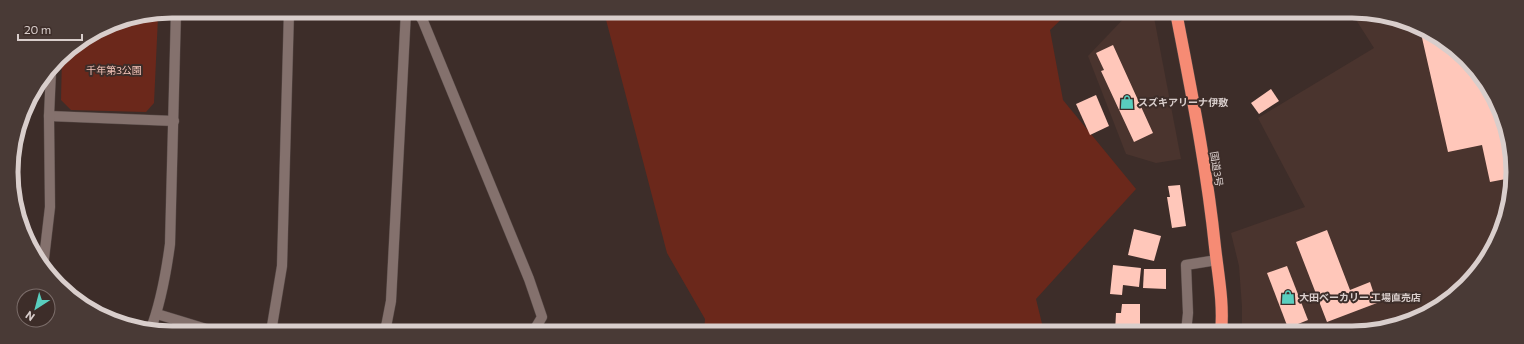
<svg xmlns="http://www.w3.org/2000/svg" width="1524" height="344" font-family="Commissioner,'Noto Sans JP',sans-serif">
  <rect width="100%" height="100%" fill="#3d2d29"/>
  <g fill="#4a342e">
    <path d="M1130 12H1153L1181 159 1156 163 1126 154 1088 56Z"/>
    <path d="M1351 12H1373L1433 33 1480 74 1508 131 1512 193 1496 243 1466 286 1452 296 1370 329H1309L1301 332H1242V307L1239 266 1231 233 1305 207 1258 118 1374 48Z"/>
  </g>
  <g fill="#6b281b">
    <path d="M604 12H1069L1050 30 1063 100 1136 189 1036 299 1044 332H704L705 319 667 253Z"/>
    <path d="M154 15 158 17 154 103 146 112 71 110 61 100 62 56 66 51 111 23Z"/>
  </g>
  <g fill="#ffc7ba">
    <path d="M1420 29 1433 33 1480 74 1508 131 1511 178 1490 182 1482 145 1448 152Z"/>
    <path d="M1113 45 1153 133 1134 142 1101 71 1104 70 1096 53Z"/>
    <path d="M1271 89 1279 101 1259 114 1251 103Z"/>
    <path d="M1096 95 1109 126 1090 135 1076 104Z"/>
    <path d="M1180 185 1186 226 1172 228 1167 197H1170L1168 186Z"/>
    <path d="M1134 229 1161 236 1154 261 1128 255Z"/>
    <path d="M1327 230 1350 290 1370 282 1377 303 1327 322 1296 242Z"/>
    <path d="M1113 265 1141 268 1139 287 1123 285 1122 295 1110 294Z"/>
    <path d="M1287 266 1308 320 1288 328 1267 273Z"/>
    <path d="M1144 269H1166V289L1143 288Z"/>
    <path d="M1122 304H1140V332H1115L1116 313H1121Z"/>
  </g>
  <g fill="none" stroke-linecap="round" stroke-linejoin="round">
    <defs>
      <g id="street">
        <path d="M417 11 423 21 529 279 542 317 533 332"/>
        <path d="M49 116 174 121"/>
        <path d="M43 267 50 207 49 116 51 71"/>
        <path d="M157 314 216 332"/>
        <path d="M1415 319 1427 314"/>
        <path d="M271 332 282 266 289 11"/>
        <path d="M385 332 391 301 406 11"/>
        <path d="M1186 332 1188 313 1186 265 1217 260"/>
      </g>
      <path id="secondary" d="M150 331C161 303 166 274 170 244L176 11"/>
      <path id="highway" d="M1176 12C1191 90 1207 168 1215 247 1218 274 1224 304 1221 332"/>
    </defs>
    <use href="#street" stroke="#564946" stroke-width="11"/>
    <use href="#secondary" stroke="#564946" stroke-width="11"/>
    <use href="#highway" stroke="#564946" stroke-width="13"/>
    <use href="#street" stroke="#84716d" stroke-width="10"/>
    <use href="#secondary" stroke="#84716d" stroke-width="10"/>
    <use href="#highway" stroke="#f68b74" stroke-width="12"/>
  </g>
  <defs>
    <symbol id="shop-bare" viewBox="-9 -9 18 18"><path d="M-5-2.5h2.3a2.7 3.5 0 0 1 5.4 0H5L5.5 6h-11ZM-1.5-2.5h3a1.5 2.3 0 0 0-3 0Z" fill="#59cebe" stroke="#3d2d29" stroke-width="2.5" paint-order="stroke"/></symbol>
  </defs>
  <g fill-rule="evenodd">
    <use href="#shop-bare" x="1117" y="92" width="20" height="20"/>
    <use href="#shop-bare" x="1278" y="287" width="20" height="20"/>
  </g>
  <g text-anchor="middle" stroke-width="4" stroke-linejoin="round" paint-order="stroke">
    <g font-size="10" fill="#f8c8bd" stroke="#3d2d29">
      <text x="114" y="74">千年第3公園</text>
    </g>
    <g font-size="10" font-weight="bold" fill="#d9cecc" stroke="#3d2d29" text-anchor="start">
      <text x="1138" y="106">スズキアリーナ伊敷</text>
      <text x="1299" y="301">大田ベーカリー 工場直売店</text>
    </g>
    <g font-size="10" fill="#d9cecc" stroke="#3d2d29">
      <text transform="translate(1217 169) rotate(81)" y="4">国道3号</text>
    </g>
  </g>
  <path d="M0 0H1524V344H0ZM172 18H1352A154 154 0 0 1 1506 172V172A154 154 0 0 1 1352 326H172A154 154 0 0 1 18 172V172A154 154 0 0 1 172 18Z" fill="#493a36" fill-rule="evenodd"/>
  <path fill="none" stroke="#d9cecc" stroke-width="5" d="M172 18H1352A154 154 0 0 1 1506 172V172A154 154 0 0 1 1352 326H172A154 154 0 0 1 18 172V172A154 154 0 0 1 172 18Z"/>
  <g transform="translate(36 308) rotate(216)"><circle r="19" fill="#3d2d29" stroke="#7b6d6a"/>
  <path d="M0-3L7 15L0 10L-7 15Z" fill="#59cebe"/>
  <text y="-6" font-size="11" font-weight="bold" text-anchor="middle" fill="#d9cecc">N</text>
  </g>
  <path d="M18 34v6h64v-6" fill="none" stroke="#d9cecc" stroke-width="2"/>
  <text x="24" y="34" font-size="12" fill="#d9cecc" stroke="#3d2d29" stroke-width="3" paint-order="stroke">20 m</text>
</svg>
